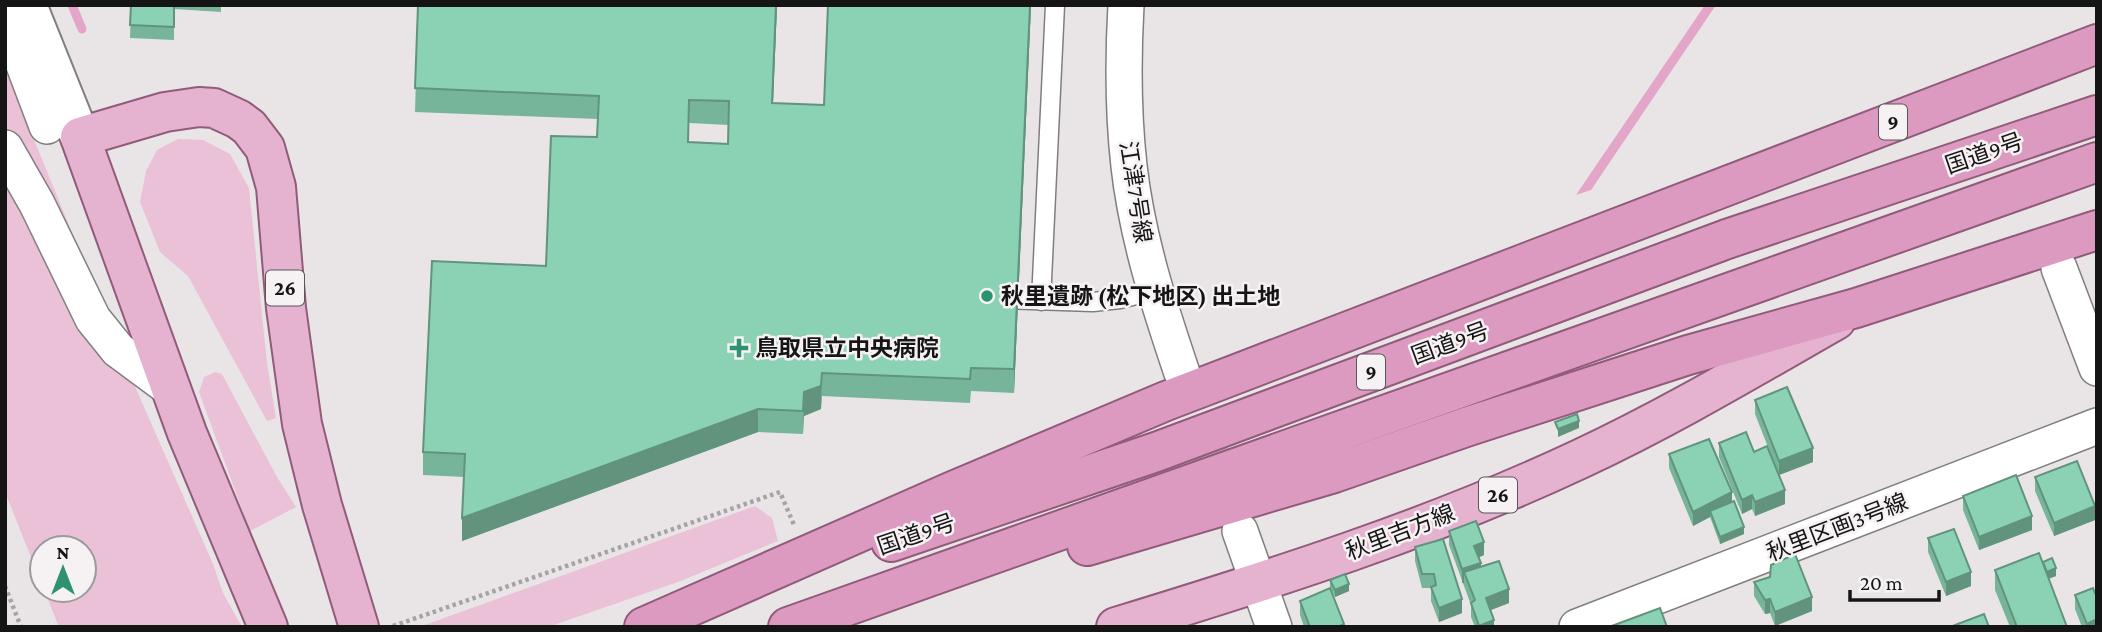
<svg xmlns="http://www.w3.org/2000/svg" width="2102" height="632" font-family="'Crimson Pro','Noto Sans JP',serif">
  <rect width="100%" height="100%" fill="#e9e5e7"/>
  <g fill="#eac1d7">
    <path d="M5 69 112 330 5 133Z"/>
    <path d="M178 139 203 140 230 154 249 188 267 363 276 418 267 421 188 276 160 252 140 202 146 171 157 150Z"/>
    <path d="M5 162 113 370 133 382 213 564 223 593 242 627H59L44 590H84V548H42V585L5 492Z"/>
    <path d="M215 372 222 374 277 477 296 507 250 531 199 392 204 377Z"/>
    <path d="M755 506 772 518 778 541 678 582 548 627H419Z"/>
  </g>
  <path fill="#e3a6c8" d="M1705 5H1716L1591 190 1576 195Z"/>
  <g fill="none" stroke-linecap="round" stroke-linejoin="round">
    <path stroke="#e3a6c8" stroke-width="9" d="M72 5 82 29"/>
    <path stroke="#c9c6c8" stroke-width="35" stroke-dasharray="35 18" stroke-linecap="butt" d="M1182 373 1229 501"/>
    <defs>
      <g id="service">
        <path d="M1000 295V299L1093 302 1120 299 1156 290"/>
        <path d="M1041 301 1055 5"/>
      </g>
      <g id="minor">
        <path d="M1126 5C1123 58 1123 113 1129 166 1137 237 1159 305 1182 373"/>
        <path d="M5 15 47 126"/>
        <path d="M5 148 37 204 93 319 118 350 172 390"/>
        <path d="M2059 268 2097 368"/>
        <path d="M1240 531 1274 627"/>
        <path d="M1577 627 2097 426"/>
      </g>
      <path id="tertiary" d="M27 5 80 137"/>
      <g id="primary">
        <path d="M268 627 187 433 80 137 165 112 199 107 214 108 238 119 249 127 265 148 276 187 286 308 302 424 322 505 359 627"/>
        <path d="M1116 627C1273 579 1431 529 1580 459 1668 418 1752 368 1836 320"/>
      </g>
      <g id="trunk">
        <path d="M891 542 1156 452 1727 239 2097 115"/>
        <path d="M1087 546 1334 473 1466 427 1688 355 1856 308 2097 230"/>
        <path d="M644 627 953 491 1166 401 2097 44"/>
        <path d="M788 627 2097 162"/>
      </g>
    </defs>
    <use href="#service" stroke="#827e80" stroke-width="21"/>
    <use href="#minor" stroke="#827e80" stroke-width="38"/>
    <use href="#tertiary" stroke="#827e80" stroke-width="42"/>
    <use href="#primary" stroke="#915b7a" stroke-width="42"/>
    <use href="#trunk" stroke="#915b7a" stroke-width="42"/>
    <g stroke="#a6a3a5" stroke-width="4.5" stroke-dasharray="3.5 3.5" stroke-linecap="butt">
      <path d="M5 586 21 627"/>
      <path d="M393 626 780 492 794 525"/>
    </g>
    <use href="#service" stroke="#fff" stroke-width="18"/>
    <use href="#minor" stroke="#fff" stroke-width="35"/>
    <use href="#tertiary" stroke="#fff" stroke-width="38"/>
    <use href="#primary" stroke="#e5b3d0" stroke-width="38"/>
    <use href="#trunk" stroke="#dc9ac0" stroke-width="38"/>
  </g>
  <g fill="#77b59a" fill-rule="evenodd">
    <path d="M131 5H221V12L174 9V40L130 38Z"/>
    <path d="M418 5H777L773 103 824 105 828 5H1031L1014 393 971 391 970 403 822 396 821 409 804 416 803 434 758 432 462 541 464 477 423 475V452L546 266 597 137 598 119 415 112ZM689 123 729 125 728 144 688 142Z"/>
    <path d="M1755 400 1813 462 1779 475 1755 414Z"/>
    <path d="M1719 443 1754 452 1785 504 1755 516 1752 509 1742 514 1719 457Z"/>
    <path d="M1669 454 1732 502 1744 534 1720 544 1710 517 1693 526 1669 468Z"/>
    <path d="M2035 477 2095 520 2054 536 2035 491Z"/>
    <path d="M1963 496 2032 530 1979 550 1963 510Z"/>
    <path d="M1449 531 1484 555 1478 558 1481 567 1509 603 1490 610 1494 627H1475L1471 617V605L1449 545Z"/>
    <path d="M1928 538 1971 586 1946 596 1928 552Z"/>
    <path d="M1415 547 1462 613 1439 622 1431 601V588H1422L1415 561Z"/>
    <path d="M2043 563 2056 576 2049 579 2067 627H2010L1995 590V570Z"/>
    <path d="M1330 580 1349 591 1335 597 1330 587Z"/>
    <path d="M1754 582 1812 611 1775 626 1770 613 1765 614 1754 596Z"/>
    <path d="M2095 593 2097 627H2082L2075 609V595Z"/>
    <path d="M1300 601 1344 627H1304L1300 615Z"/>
  </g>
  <g fill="#61937d">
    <path d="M776 5H777L772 126V103Z"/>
    <path d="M1030 5H1031L1014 393V369Z"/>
    <path d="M822 373 821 409 804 416 803 434 804 392Z"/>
    <path d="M758 409V432L462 541V518Z"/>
    <path d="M1579 421V428L1558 437V429Z"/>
    <path d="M1813 448V462L1779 475V461Z"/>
    <path d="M1785 490V504L1755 516V502Z"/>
    <path d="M1732 492V506L1710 511V517L1693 526V512Z"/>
    <path d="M1752 495V509L1742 514V500Z"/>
    <path d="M2095 506V520L2054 536V523Z"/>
    <path d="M2032 516V530L1979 550V537Z"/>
    <path d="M1744 527V534L1720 544V537Z"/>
    <path d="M1484 542V555L1474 559V546Z"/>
    <path d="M1481 563V577L1464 572V583H1462V569Z"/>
    <path d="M2056 568V576L2047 579V572Z"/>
    <path d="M1971 572V586L1946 596V582Z"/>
    <path d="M1349 584V591L1335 597V590Z"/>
    <path d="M1509 589V603L1486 612V598Z"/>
    <path d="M1812 597V611L1775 626V612Z"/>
    <path d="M1462 599V613L1439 622V608Z"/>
    <path d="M1770 599V613L1765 614V600Z"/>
    <path d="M2097 619V627H2087V624Z"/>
    <path d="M1494 620V627H1479V626Z"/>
  </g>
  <g fill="#8ad2b3" stroke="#61937d" stroke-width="2" fill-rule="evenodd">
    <path d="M131 5H174V27L130 25Z"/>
    <path d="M418 5H776L772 103 824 105 828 5H1030L1014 369 971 368 970 379 822 373 821 386 804 392 803 411 758 409 462 518 465 454 423 452 432 261 546 266 551 136 597 137 599 96 415 88ZM689 100 729 101 728 144 688 142Z"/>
    <path d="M1787 387 1813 448 1779 461 1755 400Z"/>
    <path d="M1577 414 1579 421 1558 429 1555 422Z"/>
    <path d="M1746 432 1754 452 1767 446 1785 490 1755 502 1752 495 1742 500 1719 443Z"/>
    <path d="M1709 439 1732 492 1693 512 1669 454Z"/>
    <path d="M2077 461 2095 506 2054 523 2035 477Z"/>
    <path d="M2016 475 2032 516 1979 537 1963 496Z"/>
    <path d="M1734 501 1744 527 1720 537 1710 511Z"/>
    <path d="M1476 521 1484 542 1474 546 1481 563 1462 569 1449 531Z"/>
    <path d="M1954 529 1971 572 1946 582 1928 538Z"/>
    <path d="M1443 539 1462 599 1439 608 1431 587 1436 585 1434 574H1422L1415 547Z"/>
    <path d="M2039 553 2067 627H2017L1995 570Z"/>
    <path d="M1795 554 1812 597 1775 612 1770 599 1765 600 1754 582 1770 577 1771 565Z"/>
    <path d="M2052 558 2056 568 2047 572 2043 562Z"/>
    <path d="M1499 561 1509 589 1486 598 1494 620 1479 626 1471 603 1475 600 1464 572Z"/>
    <path d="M1345 574 1349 584 1335 590 1330 580Z"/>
    <path d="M1330 588 1344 624 1338 627H1310L1300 601Z"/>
    <path d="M2093 588 2095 593H2097V619L2087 624 2075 595Z"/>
    <path d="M1660 608 1667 627H1609Z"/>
    <path d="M1984 614 1989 627H1950Z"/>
  </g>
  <g fill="#2c926f" stroke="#f6f2f4" stroke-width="2.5">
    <circle cx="987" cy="296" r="7"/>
    <path d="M735.5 337.5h7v7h7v7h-7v7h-7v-7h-7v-7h7z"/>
  </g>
  <g text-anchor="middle" stroke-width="5" stroke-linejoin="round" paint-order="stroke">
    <g fill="#f6f2f4" stroke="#595759" stroke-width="2">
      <rect x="1879" y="104.5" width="28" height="35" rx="5"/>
      <rect x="266" y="270.5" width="38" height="35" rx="5"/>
      <rect x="1357" y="354.5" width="28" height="35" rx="5"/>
      <rect x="1479" y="477.5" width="38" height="35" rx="5"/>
    </g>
    <g font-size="21" font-weight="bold" fill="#161516">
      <text x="1893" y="129">9</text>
      <text x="285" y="295">26</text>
      <text x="1371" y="379">9</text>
      <text x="1498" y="502">26</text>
    </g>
    <g font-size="23" fill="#161516" stroke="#f6f2f4">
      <text transform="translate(1984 153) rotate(-19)" y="8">国道9号</text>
      <text transform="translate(1136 192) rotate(81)" y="8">江津7号線</text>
      <text transform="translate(1450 343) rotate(-20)" y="8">国道9号</text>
      <text transform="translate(1837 527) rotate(-21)" y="8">秋里区画3号線</text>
      <text transform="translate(1400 532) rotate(-21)" y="8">秋里吉方線</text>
      <text transform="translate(916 534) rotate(-19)" y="8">国道9号</text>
    </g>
    <g font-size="23" font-weight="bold" fill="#161516" stroke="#f6f2f4" text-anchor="start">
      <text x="1001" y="304">秋里遺跡 (松下地区) 出土地</text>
      <text x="755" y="356">鳥取県立中央病院</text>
    </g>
  </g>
  <rect width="2102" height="632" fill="none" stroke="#161516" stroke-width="14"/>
  <g transform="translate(63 569)"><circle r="33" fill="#f6f2f4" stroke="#9c9a9b" stroke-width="2"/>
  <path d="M0-5L12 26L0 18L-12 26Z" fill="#2c926f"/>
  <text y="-10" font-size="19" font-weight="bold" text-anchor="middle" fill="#161516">N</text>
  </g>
  <path d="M1850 590v10h89v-10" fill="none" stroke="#161516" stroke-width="3.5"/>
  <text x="1860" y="590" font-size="21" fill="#161516" stroke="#f6f2f4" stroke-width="5" paint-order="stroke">20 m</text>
</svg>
